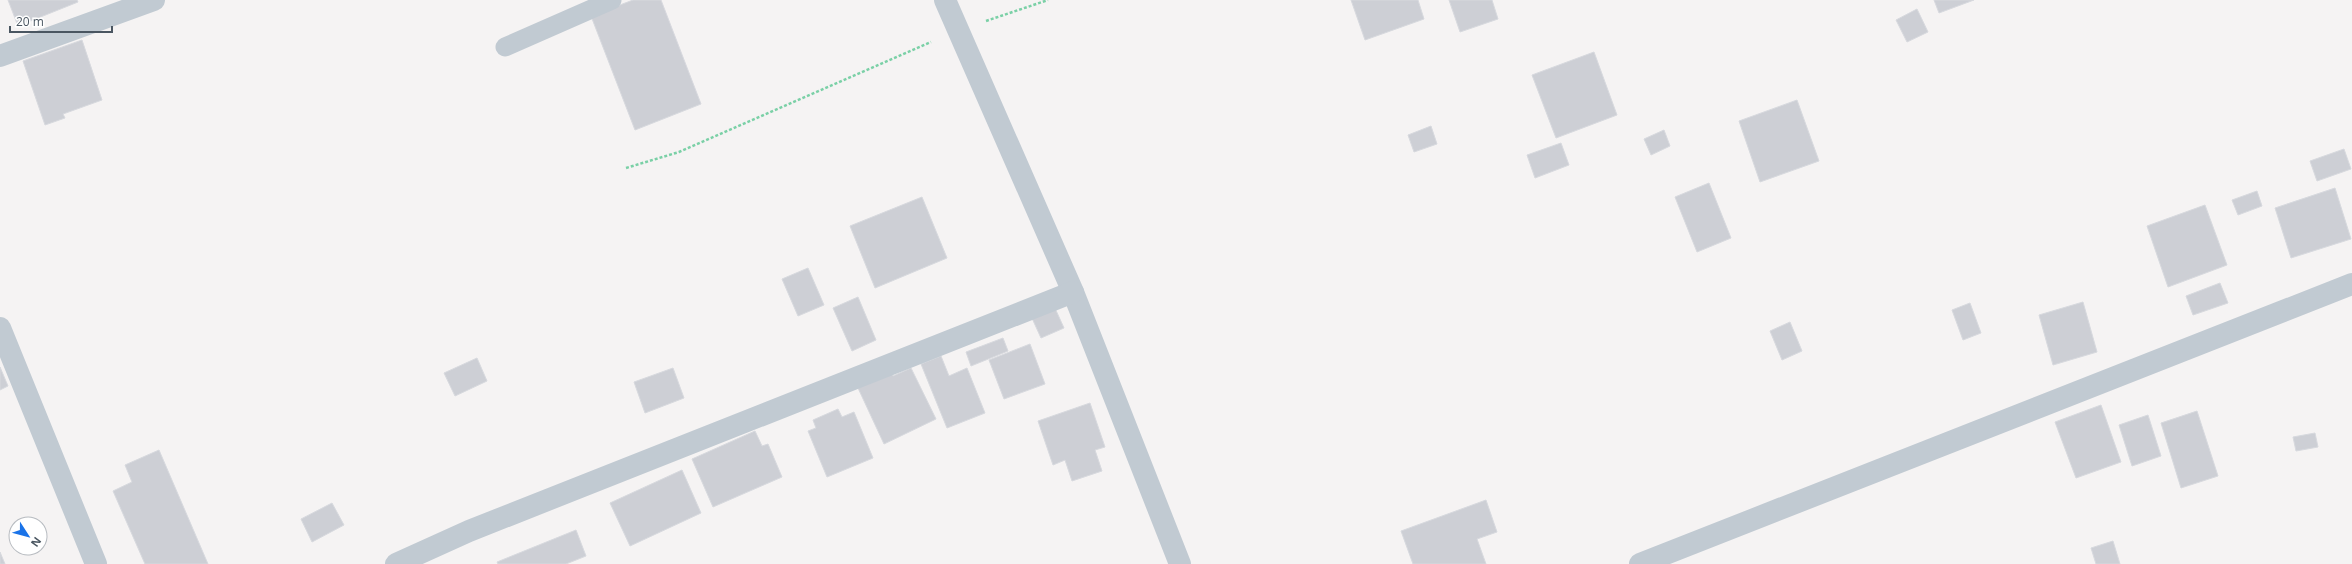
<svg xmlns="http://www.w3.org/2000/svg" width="2352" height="564" font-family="'Open Sans',sans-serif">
  <rect width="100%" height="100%" fill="#f5f3f3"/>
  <g fill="#cdcfd5" stroke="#d7d9de">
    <path d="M8 0H77L78 2 18 26Z"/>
    <path d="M633 0H661L701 104 635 130 591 16Z"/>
    <path d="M1351 0H1418L1424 19 1365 40Z"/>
    <path d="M1449 0H1492L1498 19 1460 32Z"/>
    <path d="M1934 0H1974L1939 13Z"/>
    <path d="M1917 9 1928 32 1907 42 1896 20Z"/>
    <path d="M82 40 102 100 63 114 65 118 45 125 23 61Z"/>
    <path d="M1594 52 1617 115 1556 138 1532 75Z"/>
    <path d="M1797 100 1819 161 1760 182 1739 121Z"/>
    <path d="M1431 126 1437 144 1414 152 1408 135Z"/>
    <path d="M1664 130 1670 146 1651 155 1644 139Z"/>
    <path d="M1561 143 1569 165 1535 178 1527 155Z"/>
    <path d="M2344 149 2351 169 2317 181 2310 161Z"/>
    <path d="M1709 183 1731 238 1697 252 1675 197Z"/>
    <path d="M2335 188 2351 239 2291 258 2275 208Z"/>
    <path d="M2257 191 2262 206 2238 215 2232 200Z"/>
    <path d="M922 197 947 258 875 288 850 226Z"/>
    <path d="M2205 205 2227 265 2168 287 2147 226Z"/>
    <path d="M808 268 824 305 798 316 782 279Z"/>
    <path d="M2220 283 2228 303 2193 315 2186 296Z"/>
    <path d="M858 297 876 340 852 351 833 308Z"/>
    <path d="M2083 302 2097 352 2053 365 2039 315Z"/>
    <path d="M1970 303 1981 333 1963 340 1952 310Z"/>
    <path d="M1054 306 1064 328 1041 338 1031 316Z"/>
    <path d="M1790 322 1802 351 1782 360 1770 331Z"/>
    <path d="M1003 338 1008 351 971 366 966 352Z"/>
    <path d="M1030 344 1045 384 1004 399 989 360Z"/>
    <path d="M941 356 949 376 967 368 985 413 947 428 921 364Z"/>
    <path d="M477 358 487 381 455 396 444 373Z"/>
    <path d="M0 367 8 386 0 390Z"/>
    <path d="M673 368 684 398 645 413 634 382Z"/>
    <path d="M911 368 936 419 884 444 858 388 891 373 893 376Z"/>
    <path d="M1090 403 1105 447 1095 450 1102 471 1072 481 1065 460 1053 465 1038 421Z"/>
    <path d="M2101 405 2121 462 2076 478 2055 422Z"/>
    <path d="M838 409 842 417 854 412 873 458 827 477 808 431 816 428 813 420Z"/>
    <path d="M2197 411 2218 476 2181 488 2161 423Z"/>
    <path d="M2148 415 2161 456 2132 466 2119 425Z"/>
    <path d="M755 431 762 446 768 444 782 477 713 507 692 459Z"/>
    <path d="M2315 433 2318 447 2296 451 2293 437Z"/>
    <path d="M159 450 208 564H145L113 491 132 482 125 465Z"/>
    <path d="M682 470 701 513 630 546 610 503Z"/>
    <path d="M1486 500 1497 532 1477 539 1486 564H1413L1401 531Z"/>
    <path d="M332 503 344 525 312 542 301 519Z"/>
    <path d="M576 530 586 556 566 564H498L497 562Z"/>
    <path d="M2113 541 2120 564H2096L2091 548Z"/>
    <path d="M0 552 5 564H0Z"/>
  </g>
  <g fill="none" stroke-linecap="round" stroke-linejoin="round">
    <g stroke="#7ad0a6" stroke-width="2.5" stroke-dasharray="3 2" stroke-linecap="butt">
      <path d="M986 21 1048 0"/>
      <path d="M626 168 679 152 931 42"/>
    </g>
    <path stroke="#c1cad2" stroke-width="19" d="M505 47 612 0"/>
    <g stroke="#c1cad2" stroke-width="22">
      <path d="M945 0 1073 292 1180 564"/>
      <path d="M0 56 154 0"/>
      <path d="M0 328 96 564"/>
      <path d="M396 564 469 531 1073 292"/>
      <path d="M1640 564 2352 284"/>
    </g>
  </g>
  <g transform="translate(28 536) rotate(126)"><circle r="19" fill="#ffffff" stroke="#b7bbc0"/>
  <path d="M0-3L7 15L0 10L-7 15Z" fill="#1a73e8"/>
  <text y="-6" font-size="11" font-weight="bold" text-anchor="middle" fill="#4a5661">N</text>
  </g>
  <path d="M10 26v6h102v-6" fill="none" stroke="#4a5661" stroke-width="2"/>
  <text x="16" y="26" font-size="12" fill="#4a5661" stroke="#ffffff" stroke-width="3" paint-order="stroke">20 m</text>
</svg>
